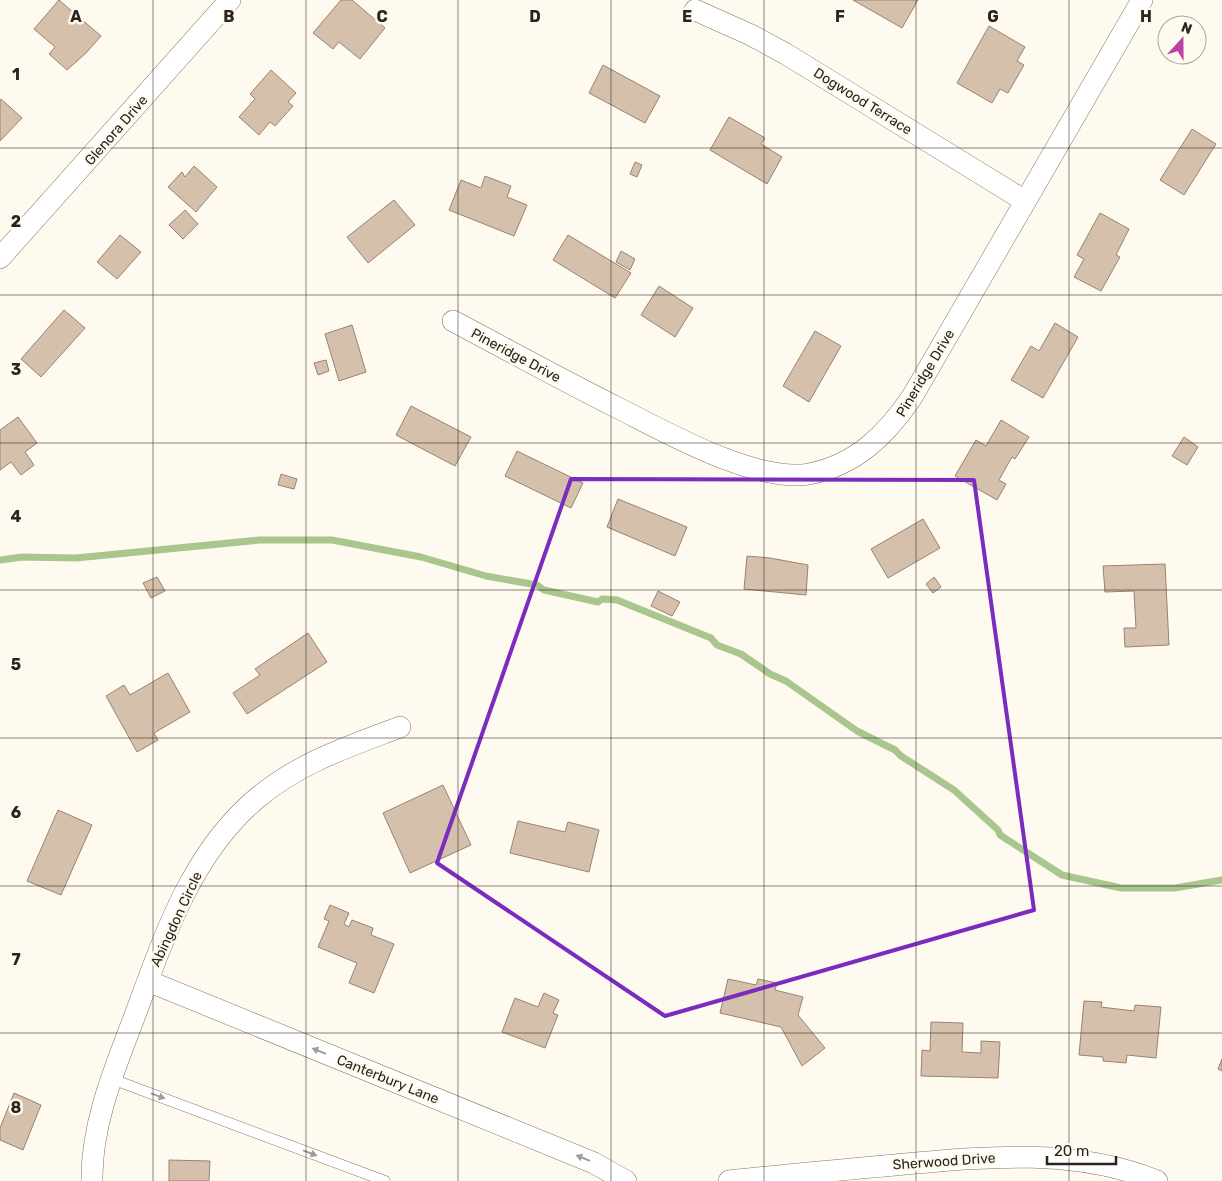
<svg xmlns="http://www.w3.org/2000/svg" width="1222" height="1181" font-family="Rubik,sans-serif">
  <rect width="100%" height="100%" fill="#fffaf0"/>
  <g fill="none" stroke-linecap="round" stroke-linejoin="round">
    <path stroke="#aac68f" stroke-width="7" d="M0 560 22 557 76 558 260 540H332L421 557 486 576 537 585 544 590 598 602 602 599 617 600 711 638 717 645 741 654 770 674 786 681 857 731 895 750 901 756 954 790 998 830 1000 835 1062 875 1121 888H1175L1222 880"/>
  </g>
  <g fill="#d5c0ac" stroke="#978371">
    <path d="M59 0 101 36 86 53 67 70 49 54 55 47 34 29Z"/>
    <path d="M341 0H352L385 28 360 59 339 42 333 49 313 33Z"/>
    <path d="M853 0H918L902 28Z"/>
    <path d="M989 26 1025 47 1017 61 1024 65 1008 93 1000 89 992 103 957 83Z"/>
    <path d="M603 65 660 96 645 123 589 93Z"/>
    <path d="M271 70 296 93 288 102 293 106 275 126 270 122 259 135 239 117 255 99 250 94Z"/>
    <path d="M1 99 22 118 0 141V100Z"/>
    <path d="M729 117 765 138 761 144 782 157 767 184 710 150Z"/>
    <path d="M1192 129 1216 144 1184 195 1160 180Z"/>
    <path d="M635 162 642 165 637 177 630 174Z"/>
    <path d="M194 166 217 187 196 212 168 187 182 172 185 177Z"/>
    <path d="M485 176 511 186 507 197 527 205 514 236 449 210 461 180 481 188Z"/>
    <path d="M394 200 415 225 368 263 347 237Z"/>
    <path d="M185 210 198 224 183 239 169 225Z"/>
    <path d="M1100 213 1129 229 1116 255 1120 257 1101 291 1074 277 1084 259 1077 255Z"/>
    <path d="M120 235 141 252 117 279 97 262Z"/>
    <path d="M568 235 631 273 615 298 553 260Z"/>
    <path d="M621 251 635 259 630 270 616 262Z"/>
    <path d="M659 286 693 308 675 337 641 315Z"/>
    <path d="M64 310 85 328 41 377 21 359Z"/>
    <path d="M1055 323 1078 337 1043 398 1011 380 1031 346 1039 351Z"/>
    <path d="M352 325 366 372 339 381 325 334Z"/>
    <path d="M815 331 841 346 809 402 783 386Z"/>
    <path d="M326 360 329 371 318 375 314 363Z"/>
    <path d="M411 406 471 437 455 466 396 435Z"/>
    <path d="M18 417 37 443 25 452 34 465 21 475 11 462 0 470V430Z"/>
    <path d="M1001 420 1029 437 1015 459 1012 457 999 480 1006 484 997 500 955 476 976 440 986 446Z"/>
    <path d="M1184 437 1198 447 1187 465 1172 456Z"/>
    <path d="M517 451 583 483 571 508 505 476Z"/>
    <path d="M281 474 297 479 294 489 278 485Z"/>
    <path d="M618 499 687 527 675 556 607 527Z"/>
    <path d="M923 519 940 548 888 578 871 549Z"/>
    <path d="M747 556 770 558 808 565 806 595 744 589Z"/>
    <path d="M1165 564 1169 645 1125 647 1124 628H1136L1134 591 1105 592 1103 566Z"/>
    <path d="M157 577 165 591 151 598 143 583Z"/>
    <path d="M934 577 941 587 933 593 926 584Z"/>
    <path d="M658 591 680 602 672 616 651 606Z"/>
    <path d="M308 633 327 662 247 714 233 693 260 675 255 669Z"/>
    <path d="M168 673 190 712 154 733 158 740 137 752 106 696 124 685 130 695Z"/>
    <path d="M443 785 471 845 410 873 383 813Z"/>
    <path d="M58 810 92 825 61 895 27 881Z"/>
    <path d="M518 821 565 832 568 822 599 830 589 872 510 853Z"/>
    <path d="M330 905 349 913 344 924 349 927 352 920 373 928 371 935 394 944 374 993 349 983 357 963 318 947 329 921 324 919Z"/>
    <path d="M728 979 756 985 758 979 777 983 775 990 803 997 798 1015 825 1048 802 1066 781 1027 720 1013Z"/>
    <path d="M544 993 559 1000 553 1013 558 1015 545 1048 502 1032 515 998 538 1007Z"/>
    <path d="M1084 1001 1102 1002 1101 1007 1134 1011 1135 1005 1161 1007 1156 1058 1127 1055 1126 1063 1103 1061V1057L1079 1055Z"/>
    <path d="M931 1022 963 1023 962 1052 981 1053V1041L1000 1042 998 1078 921 1076 922 1050 930 1051Z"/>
    <path d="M1222 1059V1071L1218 1069Z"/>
    <path d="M14 1093 41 1105 23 1150 0 1140V1128Z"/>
    <path d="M169 1160 210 1161 209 1181H169Z"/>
  </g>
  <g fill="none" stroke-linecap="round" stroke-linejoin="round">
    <defs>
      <path id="service" d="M112 1079 385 1181"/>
      <g id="minor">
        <path d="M695 10 751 35 786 54 1025 201"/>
        <path d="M0 258 230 0"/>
        <path d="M453 321C508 350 562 380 618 408 666 432 755 483 809 474 856 465 886 435 912 397L1142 0"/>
        <path d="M148 981 594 1163 626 1181"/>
        <path d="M92 1181C91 1125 114 1070 134 1018 163 940 190 855 256 799 300 762 348 747 400 727"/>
        <path d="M729 1181C785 1175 840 1170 895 1165 983 1157 1073 1147 1157 1181"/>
      </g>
    </defs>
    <use href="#service" stroke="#827760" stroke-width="11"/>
    <use href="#minor" stroke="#827760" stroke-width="22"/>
    <use href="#service" stroke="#fff" stroke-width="10"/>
    <use href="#minor" stroke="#fff" stroke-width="21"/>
  </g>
  <defs><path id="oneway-solid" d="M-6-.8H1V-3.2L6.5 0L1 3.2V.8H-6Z" transform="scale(1.25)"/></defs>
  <g fill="#9f9d99">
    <use href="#oneway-solid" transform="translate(319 1051) rotate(-158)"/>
    <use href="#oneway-solid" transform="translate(158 1096) rotate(20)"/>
    <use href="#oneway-solid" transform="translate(310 1153) rotate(21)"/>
    <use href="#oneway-solid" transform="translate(583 1158) rotate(-158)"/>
  </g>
  <path fill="none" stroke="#7b2cbf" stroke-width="4" stroke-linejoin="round" d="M571 479 974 480 1034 910 665 1016 437 863Z"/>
  <path fill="none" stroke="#2a251c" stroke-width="1" stroke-opacity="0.55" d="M153 0V1181M306 0V1181M458 0V1181M611 0V1181M764 0V1181M916 0V1181M1069 0V1181M0 148H1222M0 295H1222M0 443H1222M0 590H1222M0 738H1222M0 886H1222M0 1033H1222"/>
  <g text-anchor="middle" stroke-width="5" stroke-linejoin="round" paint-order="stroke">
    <g font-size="14" fill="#2a251c" stroke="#fffaf0">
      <text transform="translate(863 101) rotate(32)" y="5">Dogwood Terrace</text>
      <text transform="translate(116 130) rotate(-49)" y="5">Glenora Drive</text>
      <text transform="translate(516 355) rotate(28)" y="5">Pineridge Drive</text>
      <text transform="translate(925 373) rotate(-59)" y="5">Pineridge Drive</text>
      <text transform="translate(176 919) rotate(-65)" y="5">Abingdon Circle</text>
      <text transform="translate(388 1079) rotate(22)" y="5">Canterbury Lane</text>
      <text transform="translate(944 1161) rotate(-4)" y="5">Sherwood Drive</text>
    </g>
  </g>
  <g font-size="16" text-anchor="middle" font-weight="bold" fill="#2a251c" stroke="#fffaf0" stroke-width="5" stroke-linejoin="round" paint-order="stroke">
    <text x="76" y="22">A</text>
    <text x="229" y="22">B</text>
    <text x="382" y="22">C</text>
    <text x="535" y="22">D</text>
    <text x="687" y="22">E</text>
    <text x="840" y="22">F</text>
    <text x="993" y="22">G</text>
    <text x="1146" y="22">H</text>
    <text x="16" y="80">1</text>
    <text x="16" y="227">2</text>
    <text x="16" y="375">3</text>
    <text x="16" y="522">4</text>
    <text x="16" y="670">5</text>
    <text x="16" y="818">6</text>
    <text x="16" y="965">7</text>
    <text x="16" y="1113">8</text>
  </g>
  <g transform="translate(1182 40) rotate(21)"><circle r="24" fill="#fffaf0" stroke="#aaa59b"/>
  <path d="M0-4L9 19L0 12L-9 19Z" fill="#b9459e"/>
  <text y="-8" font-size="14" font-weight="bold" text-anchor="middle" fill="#2a251c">N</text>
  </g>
  <path d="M1047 1156v8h69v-8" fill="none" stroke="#2a251c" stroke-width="2.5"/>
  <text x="1054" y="1156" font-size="15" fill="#2a251c" stroke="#fffaf0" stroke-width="4" paint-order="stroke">20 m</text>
</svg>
